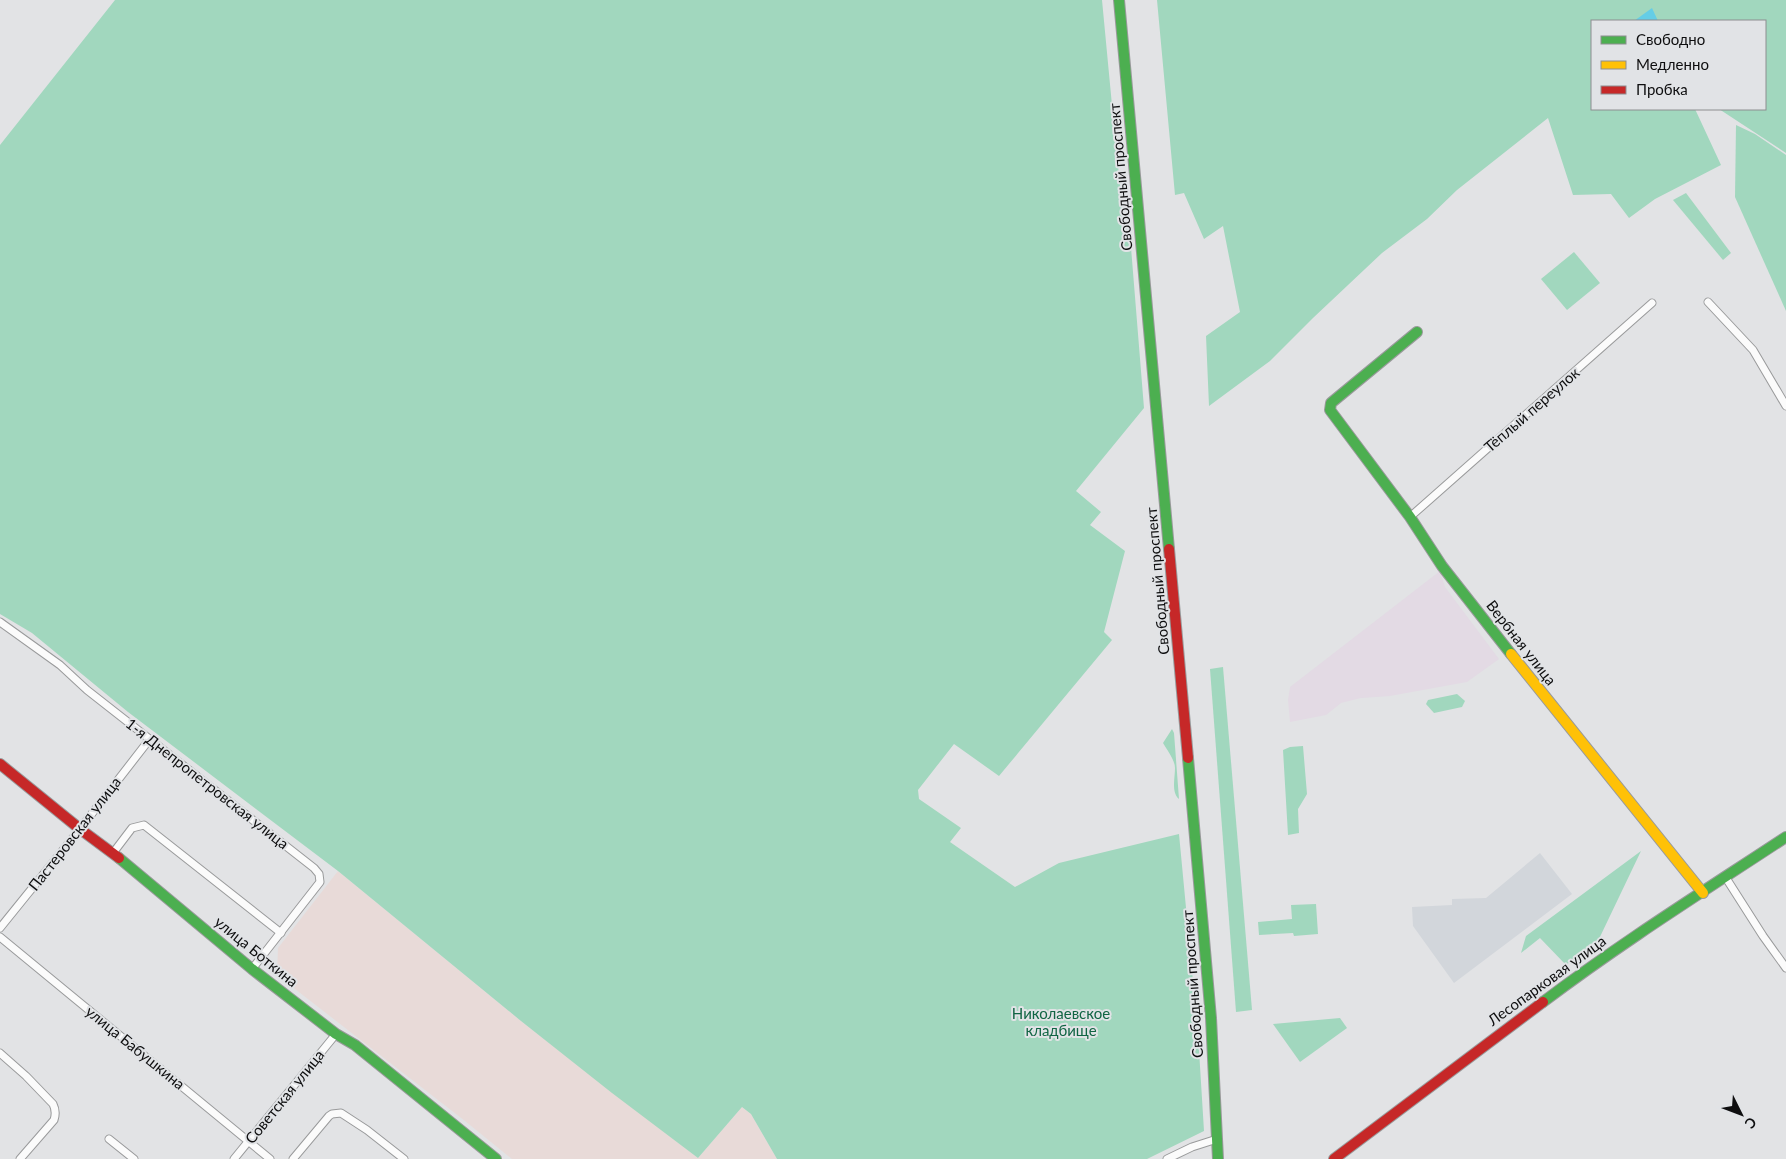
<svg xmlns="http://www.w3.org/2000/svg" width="1786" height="1159" font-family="Lato,sans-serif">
  <rect width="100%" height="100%" fill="#e2e3e5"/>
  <path fill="#d2d6db" d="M1540 853 1572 894 1454 983 1413 926 1412 907 1452 905V899L1486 898Z"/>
  <path fill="#e8dad8" d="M338 871 521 1021 698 1158 742 1107 751 1114 777 1159H512L465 1121 277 975 278 948Z"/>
  <path fill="#e3dae4" d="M1440 571 1445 587 1499 659 1467 682 1390 696 1361 698 1341 703 1326 715 1290 722 1288 700 1290 687Z"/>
  <g fill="#a1d7be">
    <path d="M115 0H1102L1117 158 1125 224 1130 235 1144 408 1076 491 1101 512 1090 525 1125 551 1104 632 1112 640 999 776 954 744 918 790 919 799 961 828 950 842 1015 887 1059 863 1179 834 1198 1034 1204 1131 1147 1159H777L751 1114 742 1107 698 1158 612 1093 521 1021 338 871 128 712 32 633 0 614V145Z"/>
    <path d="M1157 0H1786V153L1719 109H1765V21H1592V109H1695L1721 165 1655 199 1629 218 1611 194 1573 195 1548 118 1457 190 1427 219 1382 253 1313 318 1270 361 1209 406 1206 336 1240 312 1223 226 1204 239 1184 193 1175 195Z"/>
    <path d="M1736 125 1755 134 1786 155V311L1735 197Z"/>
    <path d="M1686 193 1731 253 1723 260 1673 200Z"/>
    <path d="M1574 252 1600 283 1567 310 1541 279Z"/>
    <path d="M1223 667 1252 1010 1236 1012 1210 669Z"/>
    <path d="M1457 694 1465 701 1462 707 1434 713 1426 704 1428 700Z"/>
    <path d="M1172 729 1174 733 1179 799C1171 792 1175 778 1175 768 1175 760 1167 750 1163 743Z"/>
    <path d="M1303 746 1307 794 1298 809 1299 833 1288 835 1283 750 1290 747Z"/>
    <path d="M1641 851 1598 941 1566 965 1540 938 1521 953 1526 936Z"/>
    <path d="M1316 904 1318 934 1294 936 1293 933 1259 935 1258 922 1292 919 1291 905Z"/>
    <path d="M1340 1018 1347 1028 1300 1062 1273 1024Z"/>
  </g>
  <path fill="#65cde6" d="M1652 8 1658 21H1634Z"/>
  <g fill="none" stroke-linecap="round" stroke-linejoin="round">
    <defs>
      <g id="street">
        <path d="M1708 302 1753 350 1786 406"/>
        <path d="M1410 517 1652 303"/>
        <path d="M0 622 60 665 87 690 314 868 319 874 320 882 252 969"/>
        <path d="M113 853 132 828 144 825 281 933"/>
        <path d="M1726 878 1763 936 1786 968"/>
        <path d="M0 928 80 829 149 740"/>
        <path d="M0 937 270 1159"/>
        <path d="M0 1053 26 1076 53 1104C56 1110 56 1114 54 1120L20 1159"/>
        <path d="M109 1139 134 1159"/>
        <path d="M234 1159 336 1034"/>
        <path d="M293 1159 329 1116 332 1114 341 1113 367 1130 404 1159"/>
        <path d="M1167 1159 1192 1147 1217 1139"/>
      </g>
      <g id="fast">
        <path d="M1119 0 1169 549"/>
        <path d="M1417 332 1331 403 1330 410 1410 517 1442 566 1511 654"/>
        <path d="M1188 758 1211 1018 1218 1159"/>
        <path d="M119 858 252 969 336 1034 355 1045 496 1159"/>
        <path d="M1543 1002C1621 943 1704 891 1786 837"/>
      </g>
      <path id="slow" d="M1511 654 1703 893"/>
      <g id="jam">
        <path d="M1169 549 1188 758"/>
        <path d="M0 764 80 829 119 858"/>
        <path d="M1334 1159 1543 1002"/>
      </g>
    </defs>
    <use href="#street" stroke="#999a9b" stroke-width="9"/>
    <use href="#fast" stroke="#999a9b" stroke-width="12"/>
    <use href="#slow" stroke="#999a9b" stroke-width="12"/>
    <use href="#jam" stroke="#999a9b" stroke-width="12"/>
    <use href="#street" stroke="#fbfbfb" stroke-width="7"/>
    <use href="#fast" stroke="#4caf50" stroke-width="10"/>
    <use href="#slow" stroke="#ffc107" stroke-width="10"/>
    <use href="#jam" stroke="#c62828" stroke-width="10"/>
  </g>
  <g text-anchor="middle" stroke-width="4" stroke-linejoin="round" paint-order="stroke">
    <g font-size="15" fill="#0e0e0f" stroke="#e1e3e6">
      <text transform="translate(1121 177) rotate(-95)" y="5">Свободный проспект</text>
      <text transform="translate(1532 410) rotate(-41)" y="5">Тёплый переулок</text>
      <text transform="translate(1158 581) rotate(-95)" y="5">Свободный проспект</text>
      <text transform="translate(1521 643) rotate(52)" y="5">Вербная улица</text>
      <text transform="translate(207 784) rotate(38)" y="5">1-я Днепропетровская улица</text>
      <text transform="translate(75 834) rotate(-52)" y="5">Пастеровская улица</text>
      <text transform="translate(256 952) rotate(39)" y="5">улица Боткина</text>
      <text transform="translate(1547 981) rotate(-36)" y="5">Лесопарковая улица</text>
      <text transform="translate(1193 984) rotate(-94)" y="5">Свободный проспект</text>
      <text transform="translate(135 1048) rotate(39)" y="5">улица Бабушкина</text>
      <text transform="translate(285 1097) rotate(-51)" y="5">Советская улица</text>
    </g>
    <g font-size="15" fill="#116544" stroke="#e1e3e6">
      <text x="1061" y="1019">Николаевское<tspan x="1061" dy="17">кладбище</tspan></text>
    </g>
  </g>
  <rect x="1591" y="20" width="175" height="90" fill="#e1e3e6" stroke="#8d8e90"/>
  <rect x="1601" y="36" width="25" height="8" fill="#4caf50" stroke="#8d8e90"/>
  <text x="1636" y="45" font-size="15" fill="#0e0e0f">Свободно</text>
  <rect x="1601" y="61" width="25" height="8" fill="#ffc107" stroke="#8d8e90"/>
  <text x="1636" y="70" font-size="15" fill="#0e0e0f">Медленно</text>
  <rect x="1601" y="86" width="25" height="8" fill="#c62828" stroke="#8d8e90"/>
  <text x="1636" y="95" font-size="15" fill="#0e0e0f">Пробка</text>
  <g transform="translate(1741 1114) rotate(132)" stroke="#e1e3e6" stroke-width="4" paint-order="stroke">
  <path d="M0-4L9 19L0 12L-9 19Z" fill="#0e0e0f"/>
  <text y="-8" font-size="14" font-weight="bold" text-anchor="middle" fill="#0e0e0f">С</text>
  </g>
</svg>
